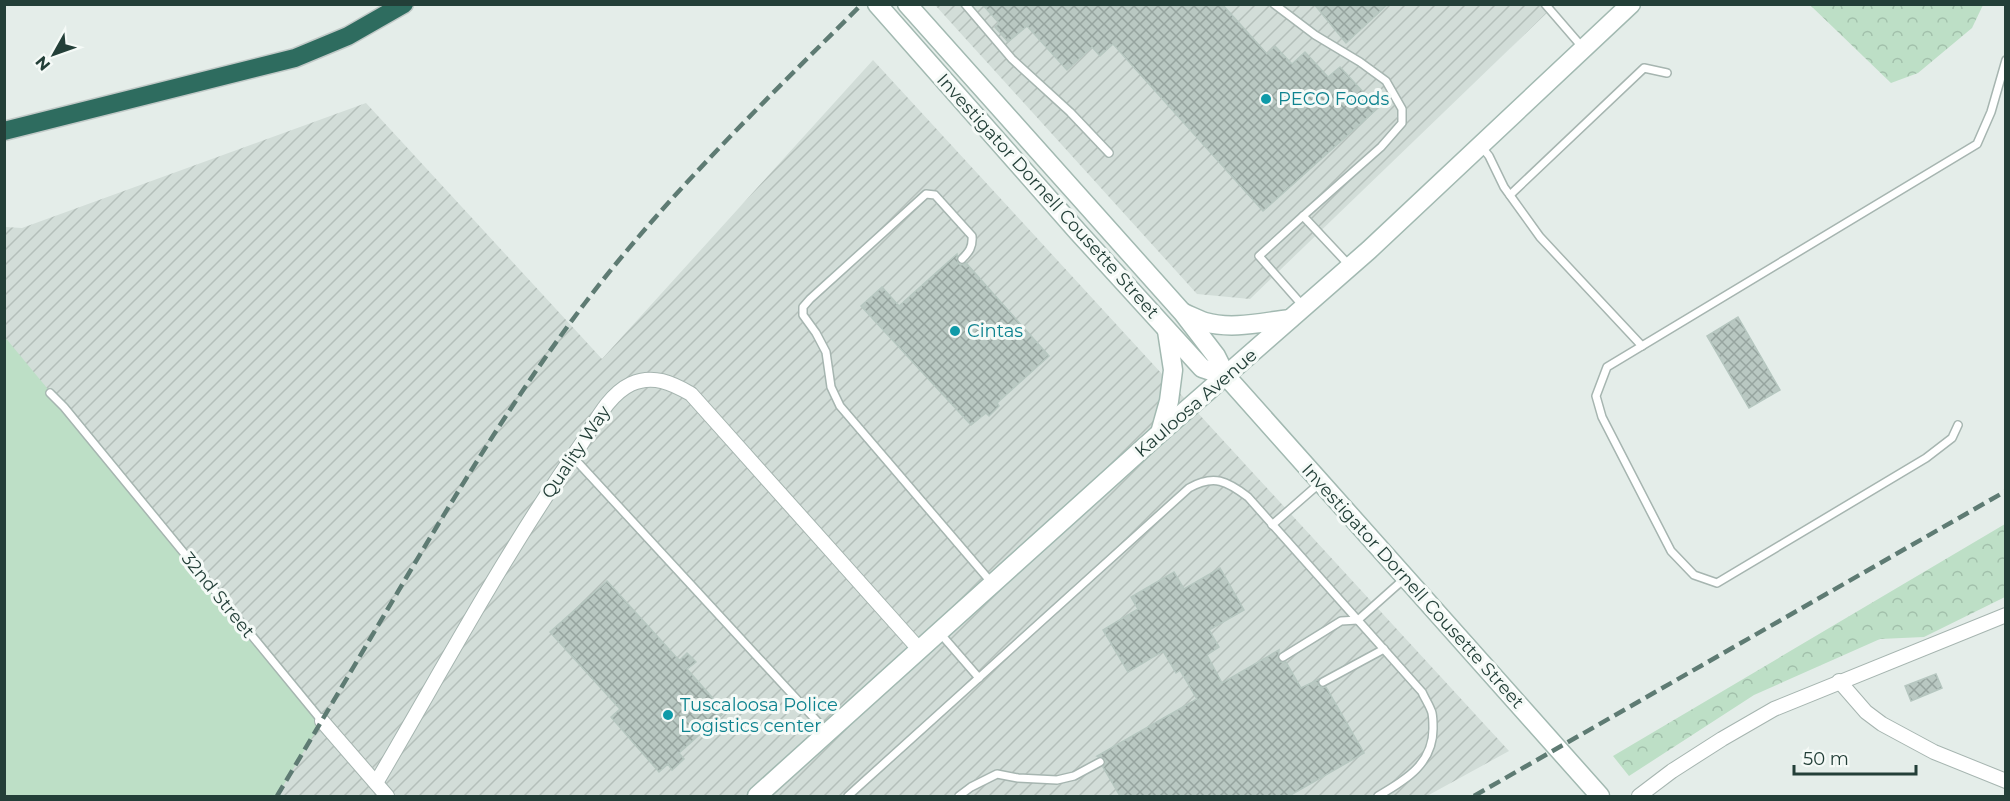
<svg xmlns="http://www.w3.org/2000/svg" width="2010" height="801" font-family="Montserrat,sans-serif">
  <defs>
    <pattern id="industrial-furrows" width="10" height="10" patternUnits="userSpaceOnUse" patternTransform="scale(1.5)"><rect width="10" height="10" fill="#d2ddd8"/><path d="M-1 1l2-2M0 10L10 0M9 11l2-2" fill="none" stroke="#b4bfba"/></pattern>
    <pattern id="forest-crowns" width="20" height="18" patternUnits="userSpaceOnUse" patternTransform="scale(1.5)"><rect width="20" height="18" fill="#bddfc6"/><path d="M2 6a3 3 0 1 1 6 0M12 15a3 3 0 1 1 6 0" fill="none" stroke="#a2c0ab"/></pattern>
    <pattern id="building-cross-hatch" width="8" height="8" patternUnits="userSpaceOnUse" patternTransform="scale(1.5)"><rect width="8" height="8" fill="#b9c8c2"/><path d="M0 0l8 8M0 8l8-8" fill="none" stroke="#96a49f"/></pattern>
  </defs>
  <rect width="100%" height="100%" fill="#e4ede9"/>
  <g fill="url(#industrial-furrows)">
    <path d="M935 5H1555L1250 299 1197 294Z"/>
    <path d="M873 60 1509 751 1427 796H5V227L22 228 366 103 602 359Z"/>
  </g>
  <path fill="#bddfc6" d="M4 336 322 721 277 796H5Z"/>
  <g fill="url(#forest-crowns)">
    <path d="M1810 5H1983L1972 28 1918 73 1891 83Z"/>
    <path d="M2005 524V597L1924 637 1880 639 1754 695 1629 776 1613 756Z"/>
  </g>
  <g fill="url(#building-cross-hatch)" stroke="#b6c7c0" stroke-width="1.5">
    <path d="M982 4H1222L1267 54 1275 46 1292 64 1305 52 1328 77 1340 67 1378 108 1263 211 1113 44 1100 56 1092 47 1067 70 1027 26 1008 42 995 27 999 23Z"/>
    <path d="M1314 4H1388L1346 43Z"/>
    <path d="M957 254 958 263 961 265 966 263 1049 356 997 403 999 406 989 416 986 413 971 425 861 306 882 287 899 306Z"/>
    <path d="M1738 317 1780 390 1749 408 1707 336Z"/>
    <path d="M1220 568 1244 610 1209 630 1219 647 1207 655 1222 683 1279 650 1278 659 1281 662H1286L1301 688 1319 679 1318 685 1322 688 1326 687 1364 753 1289 796H1120L1103 767 1106 763 1105 759 1097 756 1197 699 1180 670 1176 673 1163 651 1128 672 1103 630 1138 609 1131 597 1174 572 1184 589Z"/>
    <path d="M607 581 678 659 680 660 687 653 696 662 687 669 725 712 679 753 684 759 672 770 668 764 659 772 611 717 620 709 550 632Z"/>
    <path d="M1936 674 1942 688 1911 701 1905 686Z"/>
  </g>
  <g fill="none" stroke-linecap="round" stroke-linejoin="round">
    <defs>
      <g id="lane">
        <path d="M965 4 1012 59 1070 112 1109 153"/>
        <path d="M1274 4 1315 35 1360 62 1386 81 1402 109V123L1381 147 1303 216"/>
        <path d="M1545 4 1583 48"/>
        <path d="M1481 146 1489 156 1504 187 1540 237 1642 346"/>
        <path d="M1510 195 1644 68 1667 73"/>
        <path d="M962 259C969 252 973 247 972 236L935 195 926 194 810 299 803 307V315L816 333 826 352 831 387 840 406 991 582"/>
        <path d="M1303 306 1259 256 1303 216 1349 265"/>
        <path d="M50 393 64 407 322 721"/>
        <path d="M1958 425 1952 438 1926 458 1717 583 1694 575 1671 551 1602 417 1596 396 1607 367 1977 144 1991 112 2006 60"/>
        <path d="M572 456 827 732"/>
        <path d="M1272 525 1320 483"/>
        <path d="M939 632 979 678"/>
        <path d="M1283 657 1341 621 1358 620 1404 579"/>
        <path d="M1323 682 1384 649"/>
        <path d="M848 796 1189 488C1214 474 1227 481 1248 497L1422 692C1425 699 1430 706 1432 713 1433 718 1433 723 1433 727 1434 763 1406 780 1378 796"/>
        <path d="M959 796 971 787 997 774 1018 778 1057 780 1074 776 1100 762"/>
      </g>
      <g id="street">
        <path d="M1839 681 1866 712 1882 724 1934 752 2006 781"/>
        <path d="M322 721 387 796"/>
        <path d="M376 783C443 669 506 551 582 443 595 423 608 395 631 384 653 374 672 383 691 394L919 649"/>
        <path d="M1639 796 1672 771 1722 739 1774 709 2006 615"/>
      </g>
      <g id="secondary">
        <path d="M877 4 1078 232 1202 368 1226 376"/>
        <path d="M907 4 1183 313 1216 356 1226 376 1600 796"/>
        <path d="M1184 313C1191 316 1198 320 1205 322 1232 330 1263 322 1290 319"/>
        <path d="M1160 433 1169 401 1173 370 1167 331"/>
        <path d="M757 796 1160 433 1369 250 1631 4"/>
      </g>
      <path id="highway" d="M4 131 295 58 348 36 404 4"/>
    </defs>
    <use href="#lane" stroke="#a6b5b0" stroke-width="10"/>
    <use href="#street" stroke="#a6b5b0" stroke-width="16"/>
    <use href="#secondary" stroke="#a2b9b1" stroke-width="21"/>
    <use href="#highway" stroke="#c1c9c7" stroke-width="21"/>
    <use href="#lane" stroke="#fff" stroke-width="7"/>
    <use href="#street" stroke="#fff" stroke-width="14"/>
    <use href="#secondary" stroke="#fff" stroke-width="18"/>
    <use href="#highway" stroke="#2e6c5f" stroke-width="18"/>
    <g stroke="#5e7b73" stroke-width="4.5" stroke-dasharray="12 6" stroke-linecap="butt">
      <path d="M277 796C320 724 363 651 406 578 462 484 519 390 585 303 667 195 766 100 862 4"/>
      <path d="M1474 796 2006 491"/>
    </g>
  </g>
  <g fill="#0f9aa8" stroke="#f5faf7" stroke-width="2">
    <circle cx="1266" cy="99" r="6"/>
    <circle cx="955" cy="331" r="6"/>
    <circle cx="668" cy="715" r="6"/>
  </g>
  <g text-anchor="middle" stroke-width="6" stroke-linejoin="round" paint-order="stroke">
    <g font-size="18" fill="#0d838f" stroke="#f5faf7" text-anchor="start">
      <text x="1278" y="105">PECO Foods</text>
      <text x="967" y="337">Cintas</text>
      <text x="680" y="711">Tuscaloosa Police<tspan x="680" dy="21">Logistics center</tspan></text>
    </g>
    <g font-size="18" fill="#233f38" stroke="#f5faf7">
      <text transform="translate(1048 196) rotate(48)" y="6">Investigator Dornell Cousette Street</text>
      <text transform="translate(1196 403) rotate(-41)" y="6">Kauloosa Avenue</text>
      <text transform="translate(576 452) rotate(-56)" y="6">Quality Way</text>
      <text transform="translate(1413 586) rotate(48)" y="6">Investigator Dornell Cousette Street</text>
      <text transform="translate(218 595) rotate(51)" y="6">32nd Street</text>
    </g>
  </g>
  <rect width="2010" height="801" fill="none" stroke="#233f38" stroke-width="12"/>
  <g transform="translate(54 54) rotate(230)" stroke="#f5faf7" stroke-width="4.5" paint-order="stroke">
  <path d="M0-4.5L10 22L0 15L-10 22Z" fill="#233f38"/>
  <text y="-9" font-size="16" font-weight="bold" text-anchor="middle" fill="#233f38">N</text>
  </g>
  <path d="M1794 765v9h122v-9" fill="none" stroke="#233f38" stroke-width="3"/>
  <text x="1803" y="765" font-size="18" fill="#233f38" stroke="#f5faf7" stroke-width="4.5" paint-order="stroke">50 m</text>
</svg>
